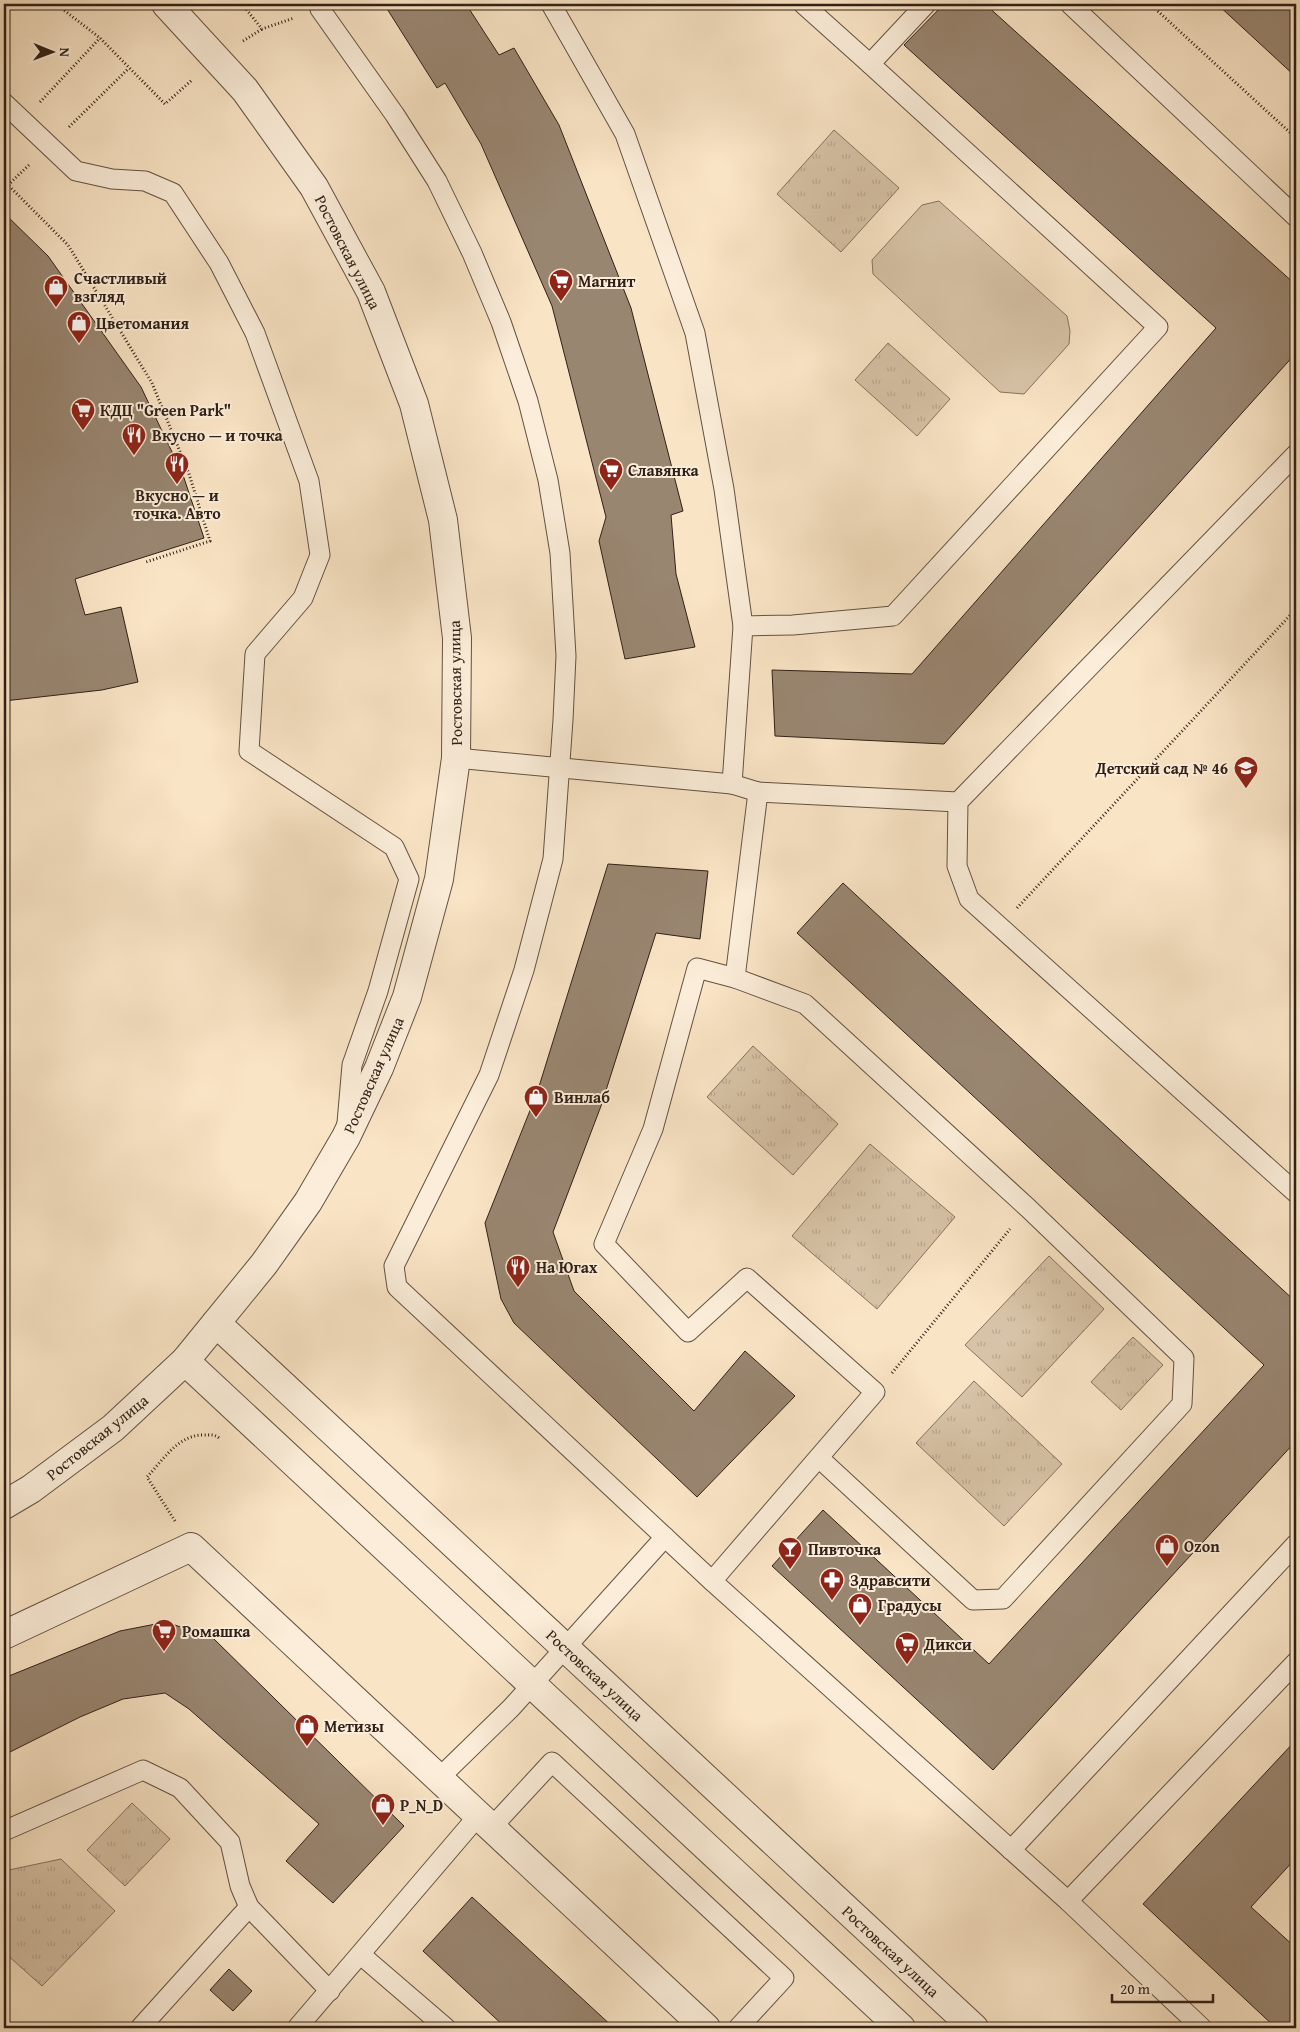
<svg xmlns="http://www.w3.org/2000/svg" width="1300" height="2032" font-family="'Gentium Book Plus',serif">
  <defs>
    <pattern id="grass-tufts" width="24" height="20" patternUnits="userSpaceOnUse" patternTransform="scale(1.25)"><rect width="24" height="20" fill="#d7c3a7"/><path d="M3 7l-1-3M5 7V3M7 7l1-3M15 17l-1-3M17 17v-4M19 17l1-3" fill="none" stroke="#b9a78f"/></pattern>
  </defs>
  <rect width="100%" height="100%" fill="#f9e4c5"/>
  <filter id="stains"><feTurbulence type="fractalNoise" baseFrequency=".004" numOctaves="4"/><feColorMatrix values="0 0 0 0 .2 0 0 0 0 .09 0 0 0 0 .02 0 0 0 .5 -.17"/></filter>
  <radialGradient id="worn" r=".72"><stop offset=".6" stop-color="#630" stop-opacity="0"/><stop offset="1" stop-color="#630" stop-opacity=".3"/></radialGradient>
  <g fill="url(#grass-tufts)" stroke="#84725f">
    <path d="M834 130 899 188 841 252 777 194Z"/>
    <path d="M888 343 950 399 917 436 855 380Z"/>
    <path d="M753 1046 838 1124 793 1175 707 1097Z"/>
    <path d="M870 1144 955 1217 877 1309 792 1236Z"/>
    <path d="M1049 1256 1104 1309 1022 1397 965 1345Z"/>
    <path d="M1133 1337 1163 1365 1121 1410 1091 1382Z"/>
    <path d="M974 1381 1062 1464 1004 1526 916 1443Z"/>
    <path d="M132 1803 170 1839 125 1886 87 1850Z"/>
    <path d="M61 1859 115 1911 42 1986 4 1952V1871Z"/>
  </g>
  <path fill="#d7c3a7" stroke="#84725f" d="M939 201 1067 316 1070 331 1069 344 1024 394 1000 392 873 274 872 260 922 205Z"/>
  <g fill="#998671" stroke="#312017">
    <path d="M384 4H466L499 55 514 48 559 125 631 308 683 511 671 515 676 574 695 647 625 659 599 541 606 517 552 306 481 144 445 83 437 88Z"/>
    <path d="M944 4H985L1296 285V353L944 744 775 736 772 670 912 674 1216 328 904 45Z"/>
    <path d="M1217 4H1296V77Z"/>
    <path d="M4 213 48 256 141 387 183 475 204 538 75 579 85 615 121 607 138 682 102 690 4 701Z"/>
    <path d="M608 864 708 871 700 939 656 933 601 1106 553 1232 574 1291 694 1411 745 1351 795 1396 697 1497 514 1323 501 1299 485 1223 537 1093Z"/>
    <path d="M843 883 1296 1302V1441L993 1770 772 1566 823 1510 989 1664 1264 1365 797 933Z"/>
    <path d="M166 1622 213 1638 404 1826 333 1903 286 1861 319 1824 189 1709 165 1693 123 1699 80 1717 4 1755V1678L120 1631Z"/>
    <path d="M1296 1740V1858L1251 1907 1296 1948V2028H1276L1143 1904Z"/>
    <path d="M472 1897 614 2028H506L423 1951Z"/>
    <path d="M229 1969 252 1991 233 2011 210 1990Z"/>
  </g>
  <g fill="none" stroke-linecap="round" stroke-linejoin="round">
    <defs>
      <g id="service">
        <path d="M319 4 320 9 395 115 437 181 472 253 501 322 528 401 548 480 560 553 566 656 563 720 553 859 524 970 489 1075 394 1266 397 1287 712 1581 1068 1901 1202 2028"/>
        <path d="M551 4 625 134 695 333 724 489 743 626 732 784"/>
        <path d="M803 4 870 64 926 4"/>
        <path d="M1070 4 1296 217"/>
        <path d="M4 103 76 171 112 179 145 181 173 193 219 263 255 333 309 481 320 555 303 598 255 654 249 751 394 847 409 879 378 991 352 1065 347 1123"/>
        <path d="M1296 454 958 802 957 866 969 899 1296 1193"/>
        <path d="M743 626 793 625 893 616 1158 327 870 64"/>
        <path d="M456 758 732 784 758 792 958 802"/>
        <path d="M735 978 805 1004 1028 1208 1184 1358 1182 1404 1003 1599 973 1600 819 1458"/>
        <path d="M712 1581 875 1392 747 1278 688 1332 604 1244 653 1129 697 968 735 978 758 792"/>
        <path d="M438 1779 511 1708 665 1537"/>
        <path d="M491 1828 552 1762 784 1978 738 2028"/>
        <path d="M4 1831 143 1770 180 1788 230 1842 240 1886 249 1907 330 1991"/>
        <path d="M1011 1850 1296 1544"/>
        <path d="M1068 1901 1296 1662"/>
        <path d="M361 1955 446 2028"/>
        <path d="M140 2028 249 1907"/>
        <path d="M297 2028 478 1816"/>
      </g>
      <g id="minor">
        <path d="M216 1323 974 2028"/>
        <path d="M185 1361 901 2028"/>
        <path d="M4 1505 31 1489 113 1428 185 1361 264 1264 308 1202 346 1137 379 1068 407 997 439 879 456 758 457 638 443 520 414 404 371 292 314 187 245 90 166 4"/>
        <path d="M4 1635 191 1547 706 2028"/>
      </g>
    </defs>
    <use href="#service" stroke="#635142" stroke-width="21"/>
    <use href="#minor" stroke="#635142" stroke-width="30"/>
    <g stroke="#312017" stroke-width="3" stroke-dasharray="1 2.5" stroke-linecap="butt">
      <path d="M56 4 100 38 165 104 192 80"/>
      <path d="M242 4 262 29 294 18"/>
      <path d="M1150 4 1296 138"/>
      <path d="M243 41 262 29"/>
      <path d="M40 102 100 38"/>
      <path d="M69 127 129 68"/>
      <path d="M4 181 68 245 152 383 189 474 210 541 146 562"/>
      <path d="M8 185 30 164"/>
      <path d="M1017 908 1296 609"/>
      <path d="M892 1373 1010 1229"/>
      <path d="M175 1521 147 1477C163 1460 178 1435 203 1435 210 1435 214 1434 219 1438"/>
    </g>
    <use href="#service" stroke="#fbedd9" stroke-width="19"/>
    <use href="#minor" stroke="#fbedd9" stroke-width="28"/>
  </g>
  <defs>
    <symbol id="supermarket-pin" viewBox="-11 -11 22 30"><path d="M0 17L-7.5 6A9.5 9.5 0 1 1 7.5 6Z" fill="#8f2418" stroke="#fbedd9"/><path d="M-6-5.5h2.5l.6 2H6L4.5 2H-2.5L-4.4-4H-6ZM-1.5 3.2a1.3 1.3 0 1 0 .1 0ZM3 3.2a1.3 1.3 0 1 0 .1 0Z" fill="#fff"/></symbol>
    <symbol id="shop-pin" viewBox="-11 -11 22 30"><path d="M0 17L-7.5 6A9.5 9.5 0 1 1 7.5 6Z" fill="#8f2418" stroke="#fbedd9"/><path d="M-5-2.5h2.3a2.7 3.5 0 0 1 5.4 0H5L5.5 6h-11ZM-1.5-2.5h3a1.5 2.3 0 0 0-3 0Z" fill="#fff"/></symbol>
    <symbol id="restaurant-pin" viewBox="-11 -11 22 30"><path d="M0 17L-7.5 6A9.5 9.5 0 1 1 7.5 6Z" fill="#8f2418" stroke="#fbedd9"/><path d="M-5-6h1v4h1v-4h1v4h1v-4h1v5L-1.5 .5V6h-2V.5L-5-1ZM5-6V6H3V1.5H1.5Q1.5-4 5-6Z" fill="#fff"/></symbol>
    <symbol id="school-pin" viewBox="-11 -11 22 30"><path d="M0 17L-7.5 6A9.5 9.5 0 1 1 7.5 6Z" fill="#8f2418" stroke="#fbedd9"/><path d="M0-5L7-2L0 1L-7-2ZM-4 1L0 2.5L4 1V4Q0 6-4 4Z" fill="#fff"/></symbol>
    <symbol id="bar-pin" viewBox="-11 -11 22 30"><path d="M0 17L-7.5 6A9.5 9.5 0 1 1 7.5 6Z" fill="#8f2418" stroke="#fbedd9"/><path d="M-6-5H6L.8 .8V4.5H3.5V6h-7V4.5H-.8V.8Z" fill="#fff"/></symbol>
    <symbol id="pharmacy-pin" viewBox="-11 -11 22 30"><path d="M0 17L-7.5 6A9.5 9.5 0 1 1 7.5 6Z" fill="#8f2418" stroke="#fbedd9"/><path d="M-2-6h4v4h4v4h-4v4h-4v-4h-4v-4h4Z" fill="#fff"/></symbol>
  </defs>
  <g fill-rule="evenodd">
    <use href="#supermarket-pin" x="547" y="267" width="28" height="38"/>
    <use href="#shop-pin" x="42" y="273" width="28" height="38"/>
    <use href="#shop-pin" x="65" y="309" width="28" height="38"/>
    <use href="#supermarket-pin" x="69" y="396" width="28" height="38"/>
    <use href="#restaurant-pin" x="120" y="421" width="28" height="38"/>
    <use href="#restaurant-pin" x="163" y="450" width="28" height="38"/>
    <use href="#supermarket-pin" x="597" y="456" width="28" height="38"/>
    <use href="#school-pin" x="1232" y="754" width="28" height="38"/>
    <use href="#shop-pin" x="522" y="1083" width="28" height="38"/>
    <use href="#restaurant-pin" x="504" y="1253" width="28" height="38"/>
    <use href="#shop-pin" x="1153" y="1532" width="28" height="38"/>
    <use href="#bar-pin" x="776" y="1535" width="28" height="38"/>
    <use href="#pharmacy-pin" x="818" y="1566" width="28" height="38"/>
    <use href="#shop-pin" x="846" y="1591" width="28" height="38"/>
    <use href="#supermarket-pin" x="150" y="1617" width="28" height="38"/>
    <use href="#supermarket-pin" x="893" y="1630" width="28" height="38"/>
    <use href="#shop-pin" x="293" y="1712" width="28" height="38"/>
    <use href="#shop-pin" x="369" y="1791" width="28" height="38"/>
  </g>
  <g text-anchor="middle" stroke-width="4" stroke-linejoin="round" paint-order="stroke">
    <g font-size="16" fill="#312017" stroke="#fbedd9">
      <text transform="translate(348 252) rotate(63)" y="6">Ростовская улица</text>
      <text transform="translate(455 683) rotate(-91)" y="6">Ростовская улица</text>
      <text transform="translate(373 1075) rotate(-66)" y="6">Ростовская улица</text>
      <text transform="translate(97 1437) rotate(-39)" y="6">Ростовская улица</text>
      <text transform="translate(595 1675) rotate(43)" y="6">Ростовская улица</text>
      <text transform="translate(891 1951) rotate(43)" y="6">Ростовская улица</text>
    </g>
    <g font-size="16" font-weight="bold" fill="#312017" stroke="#fbedd9" text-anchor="start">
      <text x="74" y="284">Счастливый<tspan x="74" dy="18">взгляд</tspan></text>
      <text x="578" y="287">Магнит</text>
      <text x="96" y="329">Цветомания</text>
      <text x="100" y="416">КДЦ "Green Park"</text>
      <text x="152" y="441">Вкусно — и точка</text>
      <text x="628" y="476">Славянка</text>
      <text x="177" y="501" text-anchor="middle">Вкусно — и<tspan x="177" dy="18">точка. Авто</tspan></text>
      <text x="1228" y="774" text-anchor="end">Детский сад № 46</text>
      <text x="554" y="1103">Винлаб</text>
      <text x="536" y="1273">На Югах</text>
      <text x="1184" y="1552">Ozon</text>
      <text x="808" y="1555">Пивточка</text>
      <text x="850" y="1586">Здравсити</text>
      <text x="878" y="1611">Градусы</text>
      <text x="182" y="1637">Ромашка</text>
      <text x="924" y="1650">Дикси</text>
      <text x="324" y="1732">Метизы</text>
      <text x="400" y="1811">P_N_D</text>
    </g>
  </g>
  <rect width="1300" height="2032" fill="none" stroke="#f9e4c5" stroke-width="20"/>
  <rect x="5" y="5" width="1290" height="2022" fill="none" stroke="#312017" stroke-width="2.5"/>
  <rect x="10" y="10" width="1280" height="2012" fill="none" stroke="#312017"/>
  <g transform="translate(52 52) rotate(91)" stroke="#fbedd9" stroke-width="4" paint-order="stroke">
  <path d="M0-4L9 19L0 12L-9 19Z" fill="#312017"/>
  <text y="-8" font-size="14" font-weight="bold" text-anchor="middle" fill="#312017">N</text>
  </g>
  <path d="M1112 1994v8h101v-8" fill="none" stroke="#312017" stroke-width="2.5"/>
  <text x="1120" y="1994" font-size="15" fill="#312017" stroke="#fbedd9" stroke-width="4" paint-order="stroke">20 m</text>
  <rect width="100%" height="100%" filter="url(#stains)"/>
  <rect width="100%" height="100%" fill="url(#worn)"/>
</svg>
